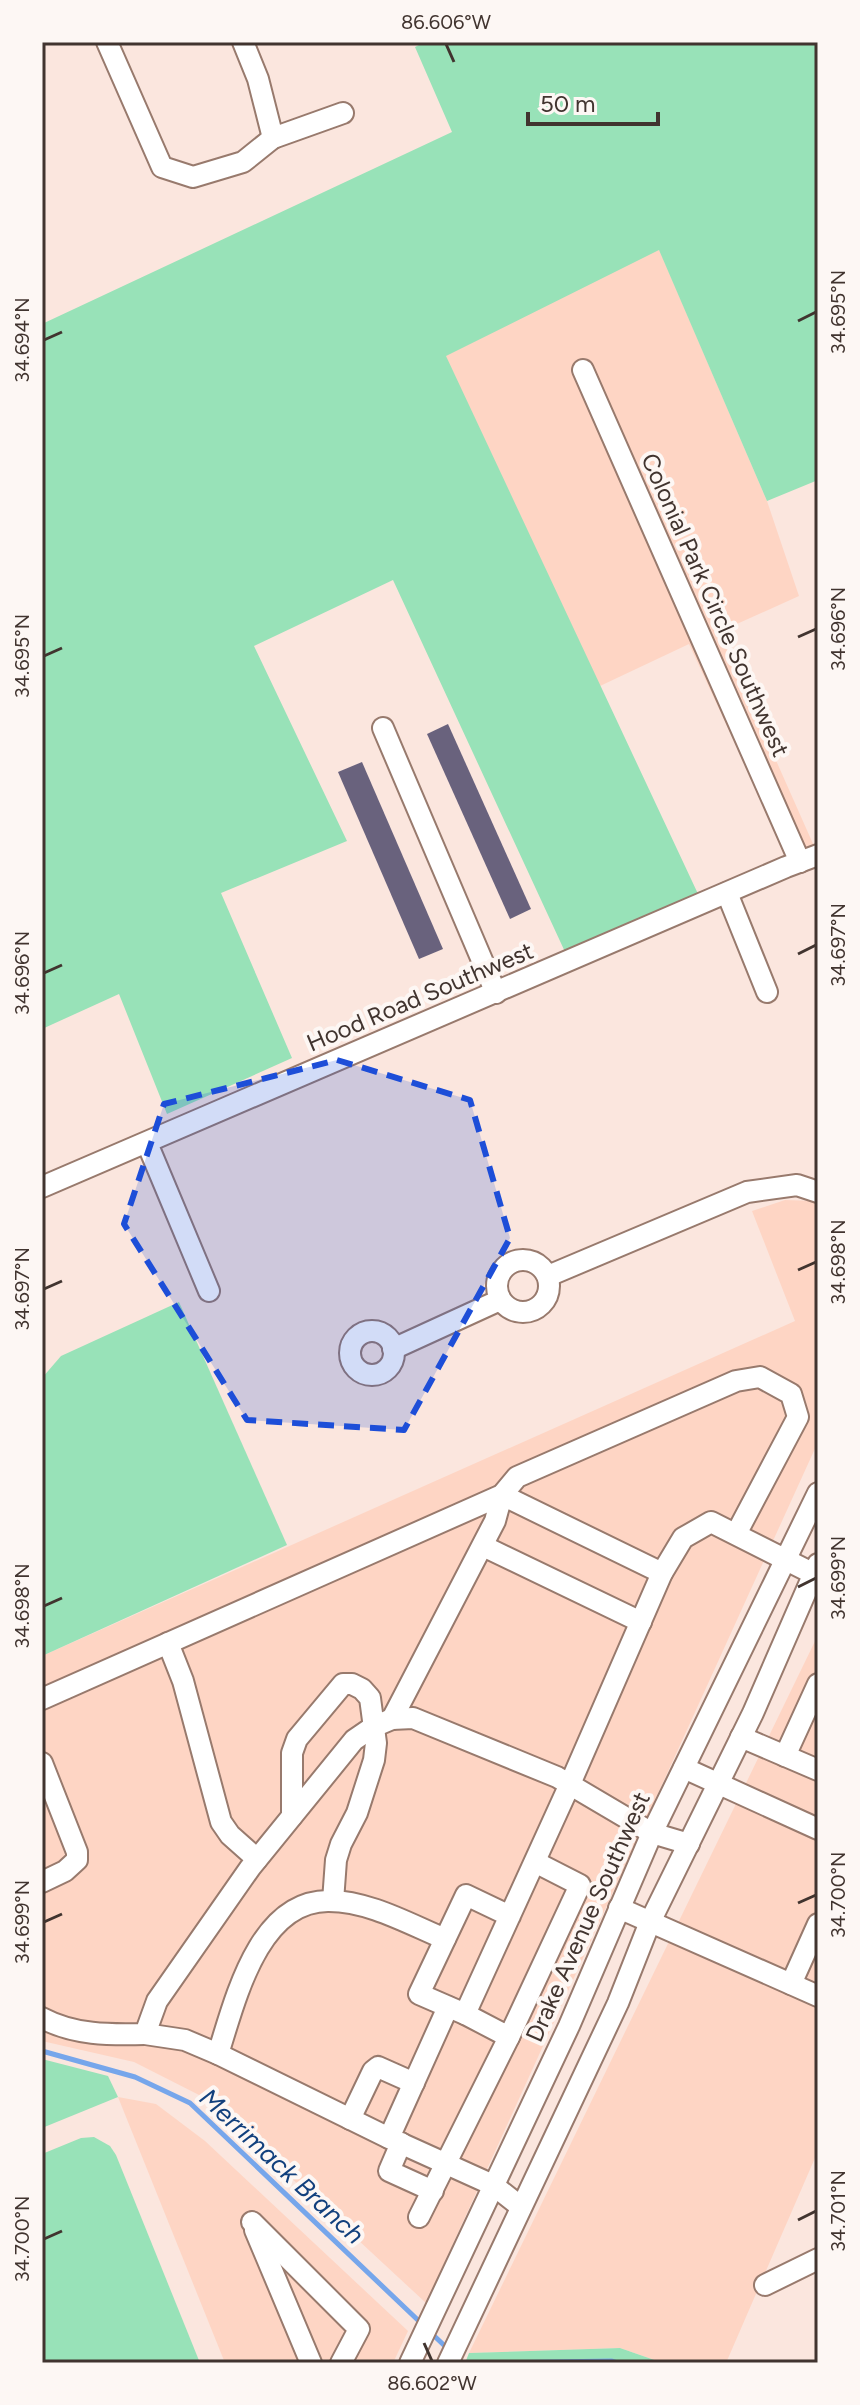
<svg xmlns="http://www.w3.org/2000/svg" width="860" height="2405" font-family="Figtree,sans-serif">
  <rect width="100%" height="100%" fill="#fbe6de"/>
  <g fill="#fed5c4">
    <path d="M659 249 767 501 799 596 719 632 814 846 788 858 689 644 600 686 445 355Z"/>
    <path d="M785 1200 814 1201 818 1204V1442L426 2303 205 2098 134 2062 42 2041V1656L795 1321 752 1211Z"/>
    <path d="M818 1635V2151L726 2363H663L620 2348 469 2353Z"/>
    <path d="M118 2097 156 2104 205 2141 408 2331 393 2363H225Z"/>
  </g>
  <g fill="#98e2b8">
    <path d="M425 42H818V480L767 501 659 250 446 356 699 896 566 954 393 580 254 646 347 841 221 893 292 1058 167 1114 119 994 42 1029V324L452 132 415 47Z"/>
    <path d="M179 1302 287 1545 42 1656V1378L61 1356Z"/>
    <path d="M42 2059 108 2076 118 2097 42 2128Z"/>
    <path d="M94 2137 110 2146 116 2155 200 2363H42V2154L81 2138Z"/>
    <path d="M620 2348 663 2363H465L469 2353Z"/>
  </g>
  <g fill="none" stroke-linecap="round" stroke-linejoin="round">
    <g stroke="#76a6eb" stroke-width="5">
      <path d="M42 2051 135 2077 190 2103 422 2324"/>
      <path d="M429 2331 448 2349"/>
      <path d="M493 2363 612 2361 618 2363"/>
    </g>
  </g>
  <g fill="#69627d">
    <path d="M448 724 531 909 510 919 427 734Z"/>
    <path d="M362 762 443 949 419 959 338 772Z"/>
  </g>
  <g fill="none" stroke-linecap="round" stroke-linejoin="round">
    <defs>
      <g id="minor">
        <path d="M107 42 162 167 193 177 243 162 273 138 343 113"/>
        <path d="M243 42 258 79 273 138"/>
        <path d="M583 370 800 862"/>
        <path d="M383 728 496 993"/>
        <path d="M727 893 767 992"/>
        <path d="M147 1143 209 1291"/>
        <path d="M42 1187 786 867 818 855"/>
        <circle cx="523" cy="1286" r="26"/>
        <path d="M548 1276 747 1192 797 1185 818 1192"/>
        <circle cx="372" cy="1353" r="22"/>
        <path d="M393 1349 500 1300"/>
        <path d="M483 1546 641 1622"/>
        <path d="M168 1643 183 1681 221 1822 230 1835 257 1859"/>
        <path d="M42 1699 502 1495 517 1477 736 1381 760 1377 791 1394 798 1417 736 1534"/>
        <path d="M392 1719 495 1521 502 1495 662 1573"/>
        <path d="M741 1737 818 1770"/>
        <path d="M785 1756 818 1684"/>
        <path d="M42 1763 77 1852V1860L65 1871 42 1882"/>
        <path d="M684 1768 818 1829"/>
        <path d="M292 1816V1753L297 1739 343 1684H352L362 1689 370 1698 376 1743 374 1760 357 1813 341 1844 336 1860 333 1901"/>
        <path d="M619 1908 818 1996"/>
        <path d="M510 1916 466 1895 419 1994 465 2014 570 1784 662 1573 683 1538 711 1522 814 1574"/>
        <path d="M791 1984 818 1924"/>
        <path d="M465 2014 509 2037 580 1885 535 1862"/>
        <path d="M42 2018C74 2035 109 2035 145 2034L157 2001 250 1868 354 1740 373 1727 392 1719 413 1718 557 1777 652 1833 689 1844"/>
        <path d="M145 2034 185 2040 218 2054 389 2138 493 2185 521 2207"/>
        <path d="M218 2054C235 2001 258 1900 329 1901 369 1901 409 1924 445 1939"/>
        <path d="M350 2119 373 2071 378 2067 414 2083"/>
        <path d="M389 2138 448 2007"/>
        <path d="M401 2143 389 2171 433 2191"/>
        <path d="M419 2217 509 2037"/>
        <path d="M252 2222 359 2329 341 2363"/>
        <path d="M255 2230 311 2363"/>
        <path d="M765 2285 818 2259"/>
        <path d="M410 2363 569 2026 652 1833 818 1493"/>
        <path d="M448 2363 618 2003 650 1922 753 1713 818 1564"/>
      </g>
    </defs>
    <use href="#minor" stroke="#987a6d" stroke-width="24"/>
    <use href="#minor" stroke="#fff" stroke-width="20"/>
  </g>
  <path fill="#1d4ed8" fill-opacity="0.2" stroke="#1d4ed8" stroke-width="6" stroke-dasharray="16 10" stroke-linejoin="round" d="M337 1060 470 1100 510 1238 404 1430 247 1420 124 1224 164 1104Z"/>
  <path fill="none" stroke="#41342f" stroke-width="3" d="M446 44 454 62M798 321 816 312M44 340 62 332M798 637 816 629M44 656 62 648M798 954 816 945M44 973 62 965M798 1270 816 1262M44 1289 62 1281M798 1587 816 1578M44 1606 62 1598M798 1903 816 1895M44 1922 62 1914M798 2220 816 2211M44 2239 62 2231M424 2343 432 2361"/>
  <g text-anchor="middle" stroke-width="8" stroke-linejoin="round" paint-order="stroke">
    <g font-size="24" fill="#41342f" stroke="#fdf7f4">
      <text transform="translate(715 605) rotate(66)" y="8">Colonial Park Circle Southwest</text>
      <text transform="translate(420 997) rotate(-23)" y="8">Hood Road Southwest</text>
      <text transform="translate(588 1917) rotate(-66)" y="8">Drake Avenue Southwest</text>
    </g>
    <g font-size="26" font-style="italic" fill="#12407d" stroke="#fdf7f4">
      <text transform="translate(282 2166) rotate(43)" y="9">Merrimack Branch</text>
    </g>
  </g>
  <rect width="860" height="2405" fill="none" stroke="#fdf7f4" stroke-width="88"/>
  <path d="M528 112v12h130v-12" fill="none" stroke="#41342f" stroke-width="4"/>
  <text x="540" y="112" font-size="24" fill="#41342f" stroke="#fdf7f4" stroke-width="6" paint-order="stroke">50 m</text>
  <rect x="44" y="44" width="772" height="2317" fill="none" stroke="#41342f" stroke-width="3"/>
  <g font-size="20" text-anchor="middle" fill="#41342f">
    <text x="446" y="29">86.606°W</text>
    <text transform="translate(838 312) rotate(-90)" y="7">34.695°N</text>
    <text transform="translate(22 340) rotate(-90)" y="7">34.694°N</text>
    <text transform="translate(838 629) rotate(-90)" y="7">34.696°N</text>
    <text transform="translate(22 656) rotate(-90)" y="7">34.695°N</text>
    <text transform="translate(838 945) rotate(-90)" y="7">34.697°N</text>
    <text transform="translate(22 973) rotate(-90)" y="7">34.696°N</text>
    <text transform="translate(838 1262) rotate(-90)" y="7">34.698°N</text>
    <text transform="translate(22 1289) rotate(-90)" y="7">34.697°N</text>
    <text transform="translate(838 1578) rotate(-90)" y="7">34.699°N</text>
    <text transform="translate(22 1606) rotate(-90)" y="7">34.698°N</text>
    <text transform="translate(838 1895) rotate(-90)" y="7">34.700°N</text>
    <text transform="translate(22 1922) rotate(-90)" y="7">34.699°N</text>
    <text transform="translate(838 2211) rotate(-90)" y="7">34.701°N</text>
    <text transform="translate(22 2239) rotate(-90)" y="7">34.700°N</text>
    <text x="432" y="2390">86.602°W</text>
  </g>
</svg>
